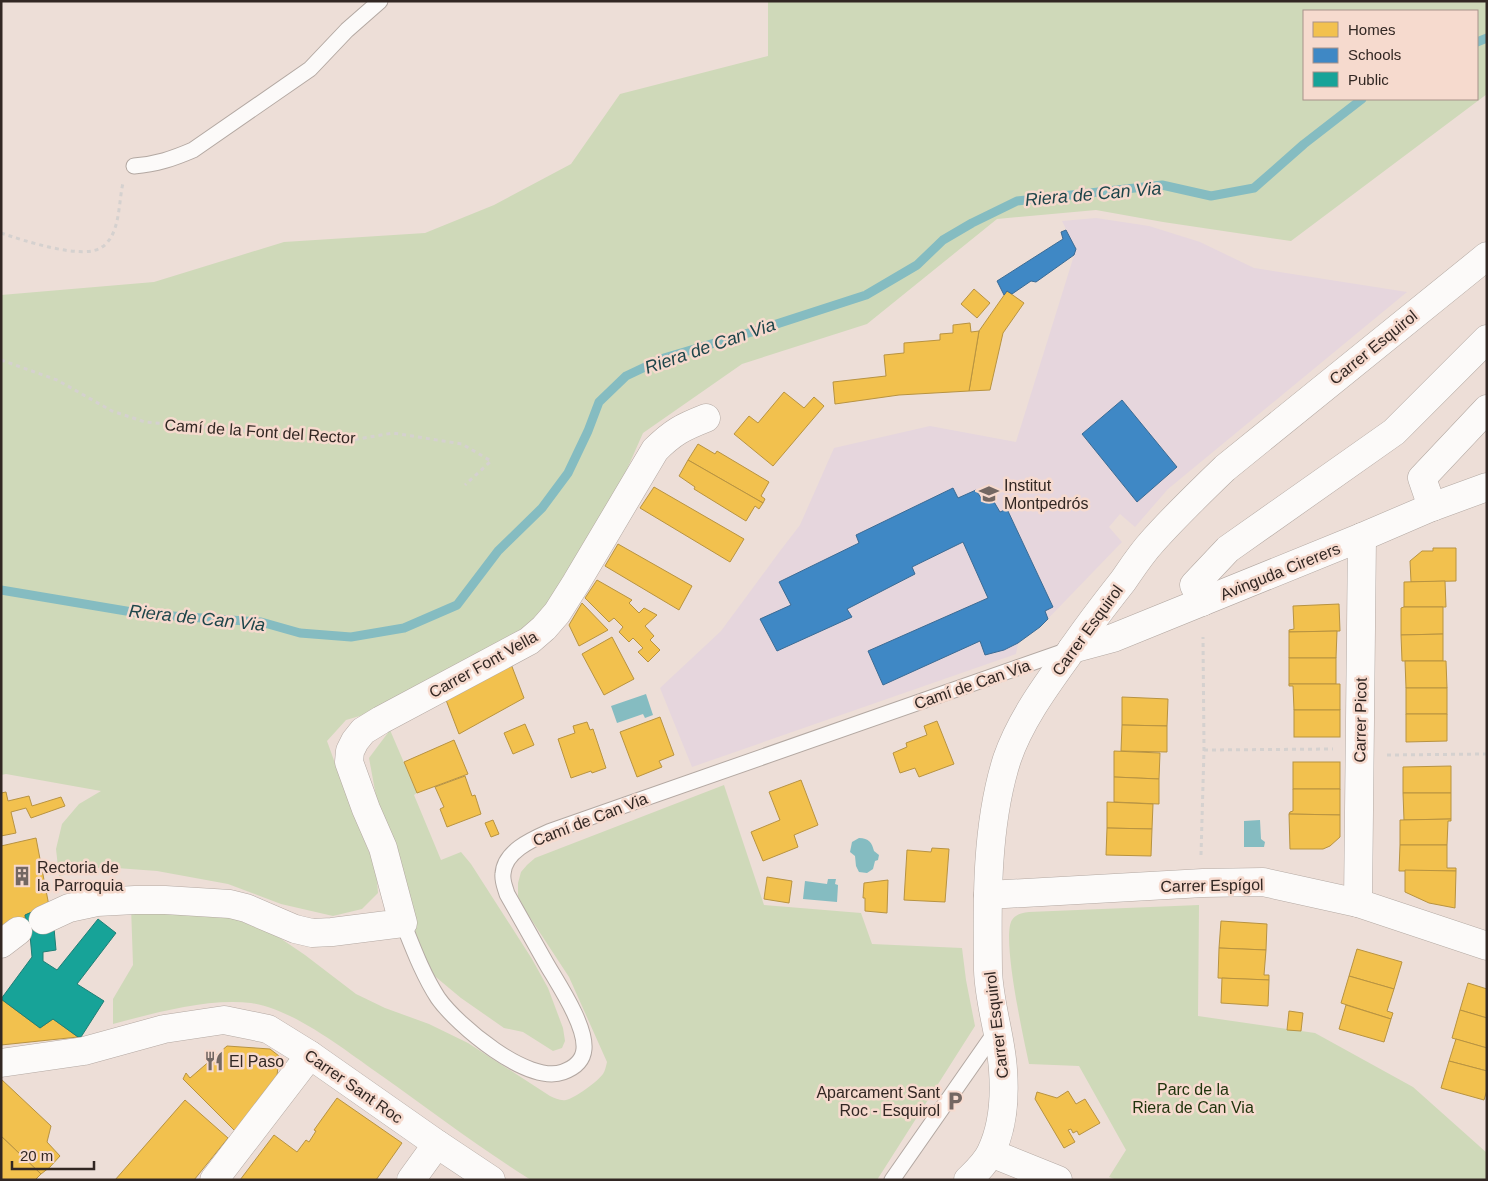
<svg xmlns="http://www.w3.org/2000/svg" width="1488" height="1181" font-family="Helvetica,sans-serif">
  <rect width="100%" height="100%" fill="#edded7"/>
  <path fill="#e6d6dd" d="M1096 218 1149 226 1200 242 1254 268 1407 292 1168 489 1135 527 1120 514 1109 527 1122 542 1040 627 1018 643 1016 654 692 767 660 688 721 631 780 551 800 525 834 448 930 426 1016 442 1076 249 1062 221Z"/>
  <g fill="#cfd9b9" fill-rule="evenodd">
    <path d="M768 1H1487V94L1291 241 1163 222 1096 210 997 219 867 324 742 364 643 433 609 510 549 611 510 641 387 708 346 720 327 741 350 805 376 869 378 893 362 909 333 916 281 904 228 884 157 871 103 867 59 876 56 849 62 824 79 804 101 791 6 774 1 775V295L154 282 284 242 425 233 494 205 571 164 620 94 768 56ZM1304 11H1477V99H1304Z"/>
    <path d="M390 730 417 793 414 795 441 860 461 852 471 864 532 959 548 988 563 1028 565 1041 562 1048 553 1051 523 1032 504 1028 461 998 437 978 422 963 396 859 376 796 369 758Z"/>
    <path d="M724 785 764 905 861 913 872 944 962 948 966 980 975 1026 877 1180H531C480 1148 431 1111 382 1076 346 1051 294 1009 251 1003 207 998 155 1013 113 1024V999L133 965 131 906 233 918 277 936 305 955 356 994 385 1008 429 1024 468 1043 550 1096C555 1098 560 1101 566 1100 575 1098 597 1082 603 1074 605 1071 606 1066 607 1062L569 977 525 910 518 896V883L521 872 527 865 535 858Z"/>
    <path d="M1199 905 1198 1016 1315 1033 1413 1087 1487 1153V1180H1117L1109 1177 1126 1150 1079 1066 1029 1064C1024 1040 1001 937 1012 920 1016 914 1022 913 1029 912Z"/>
  </g>
  <g fill="#85bcc1">
    <path d="M646 694 653 715 645 718 643 714 617 723 611 706Z"/>
    <path d="M1260 820 1261 839 1265 842 1264 847H1244V821Z"/>
    <path d="M859 838C869 838 872 843 874 851L879 855 878 860 875 861 873 869 867 873 859 872 856 866 855 856 850 852 852 842Z"/>
    <path d="M828 879H836L835 884 838 885 837 902 803 899 805 881 827 884Z"/>
  </g>
  <g fill="#f2c14e" stroke="#b89341">
    <path d="M974 289 990 303 977 318 961 304Z"/>
    <path d="M1007 291 1024 303 1003 333 990 390 969 391 979 331Z"/>
    <path d="M970 323 971 332 979 331 969 391 899 395 835 404 833 382 886 376 884 355 904 353V343L940 340V334L953 333V325Z"/>
    <path d="M784 392 804 408 814 397 824 406 773 466 734 434 749 416 758 423Z"/>
    <path d="M698 444 715 454 717 451 769 482 761 496 765 499 763 503 688 460Z"/>
    <path d="M688 460 763 503 759 509 755 506 746 521 694 489 695 487 679 476Z"/>
    <path d="M654 487 744 539 730 562 640 508Z"/>
    <path d="M618 544 692 586 679 610 605 566Z"/>
    <path d="M1433 548H1456V581L1411 582 1410 561 1422 551H1433Z"/>
    <path d="M597 580 632 600 629 603 639 613 644 608 657 615 645 626 654 636 650 640 660 650 648 662 638 652 643 648 633 638 629 642 619 632 623 627 614 618 609 622 585 598Z"/>
    <path d="M1445 581 1446 607H1404V582Z"/>
    <path d="M582 603 608 630 579 646 569 625Z"/>
    <path d="M1339 604 1340 631 1289 632V630L1294 629 1293 606Z"/>
    <path d="M1404 607H1443V634L1401 635V608Z"/>
    <path d="M1337 631 1336 658H1289V632Z"/>
    <path d="M1443 634V661H1402L1401 635Z"/>
    <path d="M612 637 634 679 604 695 582 654Z"/>
    <rect x="1289" y="658" width="47" height="26"/>
    <path d="M1405 661H1446L1447 688H1406Z"/>
    <path d="M511 664 524 698 459 734 446 700Z"/>
    <path d="M1289 684H1340V710H1294L1293 686H1289Z"/>
    <rect x="1406" y="688" width="41" height="26"/>
    <path d="M1122 697 1168 699 1167 726 1122 725Z"/>
    <rect x="1294" y="710" width="46" height="27"/>
    <path d="M1406 714H1447V741L1406 742Z"/>
    <path d="M660 717 674 755 659 761 662 767 637 777 620 732Z"/>
    <path d="M937 721 954 764 919 777 915 768 900 773 893 753 907 747 906 743 927 735 924 726Z"/>
    <path d="M587 722 590 730 593 729 606 768 592 773 591 771 571 778 558 739 575 733 573 726Z"/>
    <path d="M525 724 534 745 513 754 504 733Z"/>
    <path d="M1122 725 1167 726V752L1121 751Z"/>
    <path d="M454 740 468 774 417 793 404 762Z"/>
    <path d="M1114 751 1160 753 1159 779 1114 777Z"/>
    <rect x="1293" y="762" width="47" height="27"/>
    <path d="M1451 766V793H1403V767Z"/>
    <path d="M465 776 472 796 475 795 481 814 447 827 440 809 444 807 435 787Z"/>
    <path d="M1114 777 1159 779V804L1114 802Z"/>
    <path d="M801 780 818 825 794 835 798 847 763 861 751 832 780 820 769 792Z"/>
    <path d="M1293 789H1340V815L1289 814 1290 812 1293 811Z"/>
    <path d="M6 792 8 801 29 796 32 806 61 797 65 806 31 818 26 808 11 812 16 833 1 836V793Z"/>
    <path d="M1403 793H1451V819L1404 820Z"/>
    <path d="M1107 802 1153 804 1152 829 1107 828Z"/>
    <path d="M1289 814 1340 815V837L1330 846 1323 849H1290Z"/>
    <path d="M1451 819V821H1448L1447 845H1400V820Z"/>
    <path d="M493 820 499 834 491 837 485 823Z"/>
    <path d="M1107 828 1152 829 1151 856 1106 855Z"/>
    <path d="M36 838 49 906 25 915V917L1 933V846Z"/>
    <path d="M1400 845H1447V868H1456V871H1399Z"/>
    <path d="M932 848 949 849 945 902 904 900 907 850 931 852Z"/>
    <path d="M1405 870 1456 871 1455 908 1429 903 1405 892Z"/>
    <path d="M767 877 792 881 789 903 764 899Z"/>
    <path d="M888 880 887 913 865 911V898H863L864 883Z"/>
    <path d="M1221 921 1267 924 1266 950 1219 948Z"/>
    <path d="M1219 948 1266 950 1264 975H1269V980L1218 978Z"/>
    <path d="M1357 949 1402 962 1394 989 1349 976Z"/>
    <path d="M1349 976 1394 989 1387 1011 1393 1013 1391 1019 1341 1003Z"/>
    <path d="M1222 978 1269 980 1268 1006 1221 1003Z"/>
    <path d="M1468 983 1487 989V1018L1460 1010Z"/>
    <path d="M1 999 40 1028 53 1019 78 1037 1 1045Z"/>
    <path d="M1346 1005 1391 1019 1384 1042 1339 1029Z"/>
    <path d="M1460 1010 1487 1018V1048L1452 1038Z"/>
    <path d="M1289 1011 1303 1013 1301 1031 1287 1030Z"/>
    <path d="M1456 1039 1487 1048V1071L1449 1061Z"/>
    <path d="M227 1046 270 1049 279 1056 277 1076 235 1131 183 1079 186 1073 190 1078Z"/>
    <path d="M1449 1061 1487 1071V1090L1484 1100 1441 1088Z"/>
    <path d="M1 1079 51 1126 47 1142 60 1156 50 1167 41 1174 1 1136Z"/>
    <path d="M1068 1091 1076 1104 1085 1099 1100 1123 1079 1135 1077 1131 1073 1133 1071 1129 1068 1130 1075 1142 1064 1148 1035 1099 1037 1092 1057 1098Z"/>
    <path d="M337 1098 402 1143 376 1180H240L274 1135 297 1152 306 1140 309 1142 316 1131 314 1130Z"/>
    <path d="M185 1100 228 1138 194 1180H115Z"/>
    <path d="M1 1136 41 1174 35 1180H1Z"/>
  </g>
  <g fill="#3f88c5" stroke="#3b6b94">
    <path d="M1066 230 1076 249 1074 255 1036 282 1031 281 1012 294 1007 291 1004 295 997 281 1063 239 1061 232Z"/>
    <path d="M1122 400 1177 467 1137 502 1082 434Z"/>
    <path d="M953 488 958 498 976 490 981 498 990 495 1000 512 1007 509 1053 607 1045 611 1048 619 1040 627 1018 643 1004 650 985 655 980 641 883 685 868 651 988 598 963 542 912 567 915 574 847 609 852 617 777 651 760 619 791 605 779 582 859 543 856 535Z"/>
  </g>
  <path fill="#17a398" stroke="#1f7e75" d="M34 911 54 928 56 950 43 952V961L57 970 98 919 116 933 77 984 104 1001 81 1037H78L53 1019 40 1028 1 999 32 957 30 935 25 915Z"/>
  <g fill="none" stroke-linecap="round" stroke-linejoin="round">
    <g stroke="#85bcc1" stroke-width="9">
      <path d="M1477 42 1487 38"/>
      <path d="M1 590 144 614 261 622 300 633 351 637 404 628 457 605 498 551 542 508 568 473 588 431 599 402 626 376 664 358 755 331 866 295 917 265 943 240 972 223 1017 201 1162 185 1211 196 1254 188 1304 144 1362 99"/>
    </g>
    <defs>
      <g id="lane">
        <path d="M134 166C157 164 172 159 193 150L310 69 347 30 380 1"/>
        <path d="M403 923C413 948 423 975 438 998 457 1025 528 1085 563 1072 574 1068 583 1061 584 1049 586 1025 558 984 546 963 533 940 520 917 507 894 505 887 502 881 503 874 504 851 533 839 551 831L1068 650"/>
        <path d="M892 1180 996 1031"/>
      </g>
      <g id="street">
        <path d="M1432 507 1422 478 1487 409"/>
        <path d="M1202 602 1194 585 1228 549 1394 432 1487 339"/>
        <path d="M1072 649 1113 638 1362 537 1432 507 1487 487"/>
        <path d="M988 895 1203 883 1263 882 1358 903 1487 946"/>
        <path d="M1358 903 1362 537"/>
        <path d="M43 920 69 908 97 902 135 900H165L230 904 246 908 295 929 312 933 332 932 403 923 383 848 366 809 349 762 350 751 355 741 363 731 381 720 529 641 544 628 557 613 576 583 655 450C673 432 683 427 706 418"/>
        <path d="M1 944 18 931"/>
        <path d="M1 1063 84 1051 164 1029 224 1020 268 1029 310 1055 437 1144 491 1180"/>
        <path d="M991 1153 1058 1180"/>
        <path d="M214 1180 310 1055"/>
        <path d="M411 1180 437 1144"/>
        <path d="M968 1180C976 1172 986 1163 991 1152 1003 1127 1005 1097 1003 1070 1001 1036 989 1004 988 970 987 901 986 825 1007 759 1020 721 1045 687 1068 655 1085 630 1104 605 1123 581 1132 568 1141 554 1152 542 1175 516 1200 492 1225 468L1487 256"/>
      </g>
    </defs>
    <use href="#lane" stroke="#b3a8a2" stroke-width="17"/>
    <use href="#street" stroke="#b3a8a2" stroke-width="29"/>
    <g stroke="#d5d1cf" stroke-width="3" stroke-dasharray="4 4" stroke-linecap="butt">
      <path d="M1 233C22 240 84 261 102 247 105 246 108 241 110 239 120 223 119 200 123 183"/>
      <path d="M1 360 57 380 112 411 145 422 352 440 393 433 462 444 491 461 465 485"/>
      <path d="M1204 750 1333 749"/>
      <path d="M1387 755 1487 754"/>
      <path d="M1201 855 1204 750 1203 637"/>
    </g>
    <use href="#lane" stroke="#fcfaf9" stroke-width="15"/>
    <use href="#street" stroke="#fcfaf9" stroke-width="28"/>
  </g>
  <defs>
    <symbol id="school-bare" viewBox="-9 -9 18 18"><path d="M0-5L7-2L0 1L-7-2ZM-4 1L0 2.5L4 1V4Q0 6-4 4Z" fill="#736762" stroke="#f6dace" stroke-width="2.5" paint-order="stroke"/></symbol>
    <symbol id="building-bare" viewBox="-9 -9 18 18"><path d="M-4-6H4V6H1V3H-1V6H-4ZM-2.5-4.3h1.7v1.8h-1.7ZM.8-4.3h1.7v1.8H.8ZM-2.5-1h1.7V.8h-1.7ZM.8-1h1.7V.8H.8Z" fill="#736762" stroke="#f6dace" stroke-width="2.5" paint-order="stroke"/></symbol>
    <symbol id="restaurant-bare" viewBox="-9 -9 18 18"><path d="M-5-6h1v4h1v-4h1v4h1v-4h1v5L-1.5 .5V6h-2V.5L-5-1ZM5-6V6H3V1.5H1.5Q1.5-4 5-6Z" fill="#736762" stroke="#f6dace" stroke-width="2.5" paint-order="stroke"/></symbol>
    <symbol id="parking-bare" viewBox="-9 -9 18 18"><path d="M-3.5-5.5H1a3.5 3.5 0 0 1 0 7H-1V5.5H-3.5ZM-1-3.4V-.6H.8a1.4 1.4 0 0 0 0-2.8Z" fill="#736762" stroke="#f6dace" stroke-width="2.5" paint-order="stroke"/></symbol>
  </defs>
  <g fill-rule="evenodd">
    <use href="#school-bare" x="975" y="480" width="28" height="28"/>
    <use href="#building-bare" x="8" y="862" width="28" height="28"/>
    <use href="#restaurant-bare" x="200" y="1047" width="28" height="28"/>
    <use href="#parking-bare" x="941" y="1087" width="28" height="28"/>
  </g>
  <g text-anchor="middle" stroke-width="5" stroke-linejoin="round" paint-order="stroke">
    <g font-size="16" fill="#322723" stroke="#f6dace">
      <text transform="translate(1373 347) rotate(-39)" y="6">Carrer Esquirol</text>
      <text transform="translate(260 431) rotate(4)" y="6">Camí de la Font del Rector</text>
      <text transform="translate(1280 571) rotate(-22)" y="6">Avinguda Cirerers</text>
      <text transform="translate(1087 630) rotate(-54)" y="6">Carrer Esquirol</text>
      <text transform="translate(483 664) rotate(-29)" y="6">Carrer Font Vella</text>
      <text transform="translate(972 684) rotate(-19)" y="6">Camí de Can Via</text>
      <text transform="translate(1360 720) rotate(-89)" y="6">Carrer Picot</text>
      <text transform="translate(590 819) rotate(-21)" y="6">Camí de Can Via</text>
      <text transform="translate(1212 885) rotate(-1)" y="6">Carrer Espígol</text>
      <text transform="translate(996 1025) rotate(-97)" y="6">Carrer Esquirol</text>
      <text transform="translate(354 1086) rotate(35)" y="6">Carrer Sant Roc</text>
    </g>
    <g font-size="16" fill="#322723" stroke="#f6dace" text-anchor="start">
      <text x="1004" y="491">Institut<tspan x="1004" dy="18">Montpedrós</tspan></text>
      <text x="37" y="873">Rectoria de<tspan x="37" dy="18">la Parroquia</tspan></text>
      <text x="229" y="1067">El Paso</text>
      <text x="940" y="1098" text-anchor="end">Aparcament Sant<tspan x="940" dy="18">Roc - Esquirol</tspan></text>
    </g>
    <g font-size="16" fill="#1e330b" stroke="#f6dace">
      <text x="1193" y="1095">Parc de la<tspan x="1193" dy="18">Riera de Can Via</tspan></text>
    </g>
    <g font-size="18" font-style="italic" fill="#1d454a" stroke="#f6dace">
      <text transform="translate(1093 194) rotate(-5)" y="6">Riera de Can Via</text>
      <text transform="translate(710 346) rotate(-19)" y="6">Riera de Can Via</text>
      <text transform="translate(197 618) rotate(6)" y="6">Riera de Can Via</text>
    </g>
  </g>
  <rect width="1488" height="1181" fill="none" stroke="#322723" stroke-width="5"/>
  <rect x="1303" y="10" width="175" height="90" fill="#f6dace" stroke="#a8928a"/>
  <rect x="1313" y="22" width="25" height="15" fill="#f2c14e" stroke="#a8928a"/>
  <text x="1348" y="35" font-size="15" fill="#322723">Homes</text>
  <rect x="1313" y="48" width="25" height="15" fill="#3f88c5" stroke="#a8928a"/>
  <text x="1348" y="60" font-size="15" fill="#322723">Schools</text>
  <rect x="1313" y="72" width="25" height="15" fill="#17a398" stroke="#a8928a"/>
  <text x="1348" y="85" font-size="15" fill="#322723">Public</text>
  <path d="M12 1161v8h82v-8" fill="none" stroke="#322723" stroke-width="2.5"/>
  <text x="20" y="1161" font-size="15" fill="#322723" stroke="#f6dace" stroke-width="4" paint-order="stroke">20 m</text>
</svg>
